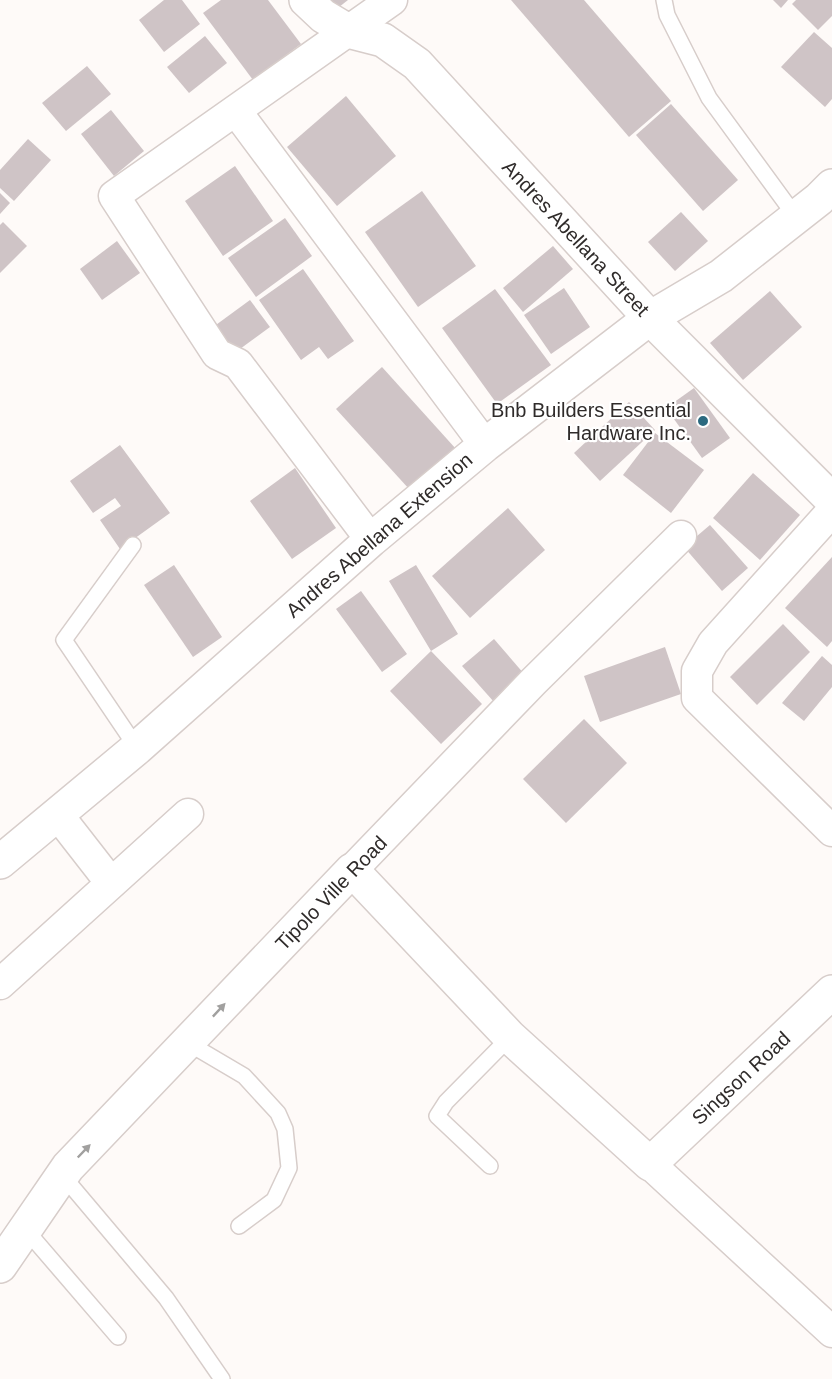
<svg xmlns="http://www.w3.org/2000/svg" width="832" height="1379" font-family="Helvetica,sans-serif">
  <rect width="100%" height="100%" fill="#fefaf8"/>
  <g fill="#cfc4c6">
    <path d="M164 0H182L200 24 164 52 139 20Z"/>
    <path d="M221 0H268L301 44 253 80 203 13Z"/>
    <path d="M326 0H348L334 11Z"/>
    <path d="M511 0H584L671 101 629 137Z"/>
    <path d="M773 0H788L781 8Z"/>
    <path d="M796 0H832V16L818 30 792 4Z"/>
    <path d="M814 32 832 48V99L825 107 781 67Z"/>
    <path d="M205 36 227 63 189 93 167 67Z"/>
    <path d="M87 66 111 94 66 131 42 103Z"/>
    <path d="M346 96 396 156 337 206 287 147Z"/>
    <path d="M671 104 738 180 703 211 636 135Z"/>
    <path d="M111 110 144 151 114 176 81 134Z"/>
    <path d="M28 139 51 160 14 201 0 188V170Z"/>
    <path d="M235 166 273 221 223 256 185 201Z"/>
    <path d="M422 191 476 266 418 307 365 232Z"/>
    <path d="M0 193 10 203 0 214Z"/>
    <path d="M681 212 708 241 675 271 648 242Z"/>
    <path d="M285 218 312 256 256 297 228 258Z"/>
    <path d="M3 222 27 246 0 273V225Z"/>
    <path d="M117 241 140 273 102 300 80 269Z"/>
    <path d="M553 246 573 269 523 312 503 288Z"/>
    <path d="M303 269 354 341 328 359 319 347 301 360 259 300Z"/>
    <path d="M564 288 590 327 551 354 524 315Z"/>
    <path d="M495 289 551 365 497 404 442 328Z"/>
    <path d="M770 291 802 327 743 380 710 343Z"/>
    <path d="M250 300 270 327 229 357 209 330Z"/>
    <path d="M382 367 456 449 410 490 336 409Z"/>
    <path d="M694 388 730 438 702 458 666 408Z"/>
    <path d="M629 402 655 430 600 481 574 453Z"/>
    <path d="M655 433 704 470 671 513 623 475Z"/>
    <path d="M120 445 170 513 120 549 100 520 121 506 115 498 93 513 70 481Z"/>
    <path d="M295 468 336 528 292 559 250 501Z"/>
    <path d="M753 473 800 515 760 560 713 518Z"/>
    <path d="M508 508 545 550 470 618 432 576Z"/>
    <path d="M710 525 748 568 722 591 684 547Z"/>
    <path d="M832 557V641L827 647 785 608Z"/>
    <path d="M174 565 222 637 193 657 144 585Z"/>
    <path d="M416 565 458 634 431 651 482 704 441 744 390 691 431 651 389 581Z"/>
    <path d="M361 591 407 654 382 672 336 609Z"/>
    <path d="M783 624 810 652 757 705 730 677Z"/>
    <path d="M494 639 525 675 494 702 462 666Z"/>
    <path d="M665 647 681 694 600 722 584 676Z"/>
    <path d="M822 656 832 665V687L804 721 782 703Z"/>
    <path d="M584 719 627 763 566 823 523 779Z"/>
  </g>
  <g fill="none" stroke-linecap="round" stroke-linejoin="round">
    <defs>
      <g id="service">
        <path d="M664 0 667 15 709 98 796 217"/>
        <path d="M133 545 64 640 137 748"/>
        <path d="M188 1043 244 1076 278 1113 285 1129 289 1168 274 1200 239 1226"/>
        <path d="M490 1166 437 1116 446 1102 510 1037"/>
        <path d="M63 1176 166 1298 222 1379"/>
        <path d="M26 1230 118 1337"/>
      </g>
      <g id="minor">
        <path d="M236 111 485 445"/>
        <path d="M832 511 713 643 697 671V698L832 831"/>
        <path d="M371 540 238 364 217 354 114 196 392 0"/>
        <path d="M58 815 111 883"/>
        <path d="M352 870 533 682 681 536"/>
        <path d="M0 984 188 814"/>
        <path d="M650 1164 832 1332"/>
      </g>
      <g id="tertiary">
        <path d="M306 0 323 16 348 31 383 40 417 64 650 318 832 500"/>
        <path d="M0 862 137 748 371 540 485 445 650 318 721 276 819 199 832 186"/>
        <path d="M0 1266 68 1167 352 870 510 1037 650 1164 832 992"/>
      </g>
    </defs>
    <use href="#service" stroke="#d7cdca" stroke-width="18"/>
    <use href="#minor" stroke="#d7cdca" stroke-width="33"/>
    <use href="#tertiary" stroke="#d7cdca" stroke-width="36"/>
    <use href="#service" stroke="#fff" stroke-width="15"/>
    <use href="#minor" stroke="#fff" stroke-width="30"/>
    <use href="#tertiary" stroke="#fff" stroke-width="33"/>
  </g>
  <defs><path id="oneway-solid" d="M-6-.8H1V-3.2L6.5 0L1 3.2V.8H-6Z" transform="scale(1.5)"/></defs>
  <g fill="#a1a09f">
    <use href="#oneway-solid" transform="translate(219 1010) rotate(-47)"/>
    <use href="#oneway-solid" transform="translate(84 1151) rotate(-46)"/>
  </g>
  <circle fill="#2b697f" stroke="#fff" stroke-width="2" cx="703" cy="421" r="6"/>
  <g text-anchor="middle" stroke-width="4.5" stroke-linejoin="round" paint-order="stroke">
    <g font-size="20" fill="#2f2b2a" stroke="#fff">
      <text transform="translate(576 238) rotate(47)" y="7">Andres Abellana Street</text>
      <text transform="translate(379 535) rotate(-41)" y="7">Andres Abellana Extension</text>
      <text transform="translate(331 893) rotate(-46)" y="7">Tipolo Ville Road</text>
      <text transform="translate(741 1078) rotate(-43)" y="7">Singson Road</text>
    </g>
    <g font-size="20" fill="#2f2b2a" stroke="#fff" text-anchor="end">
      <text x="691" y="417">Bnb Builders Essential<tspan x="691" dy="23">Hardware Inc.</tspan></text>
    </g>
  </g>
</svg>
